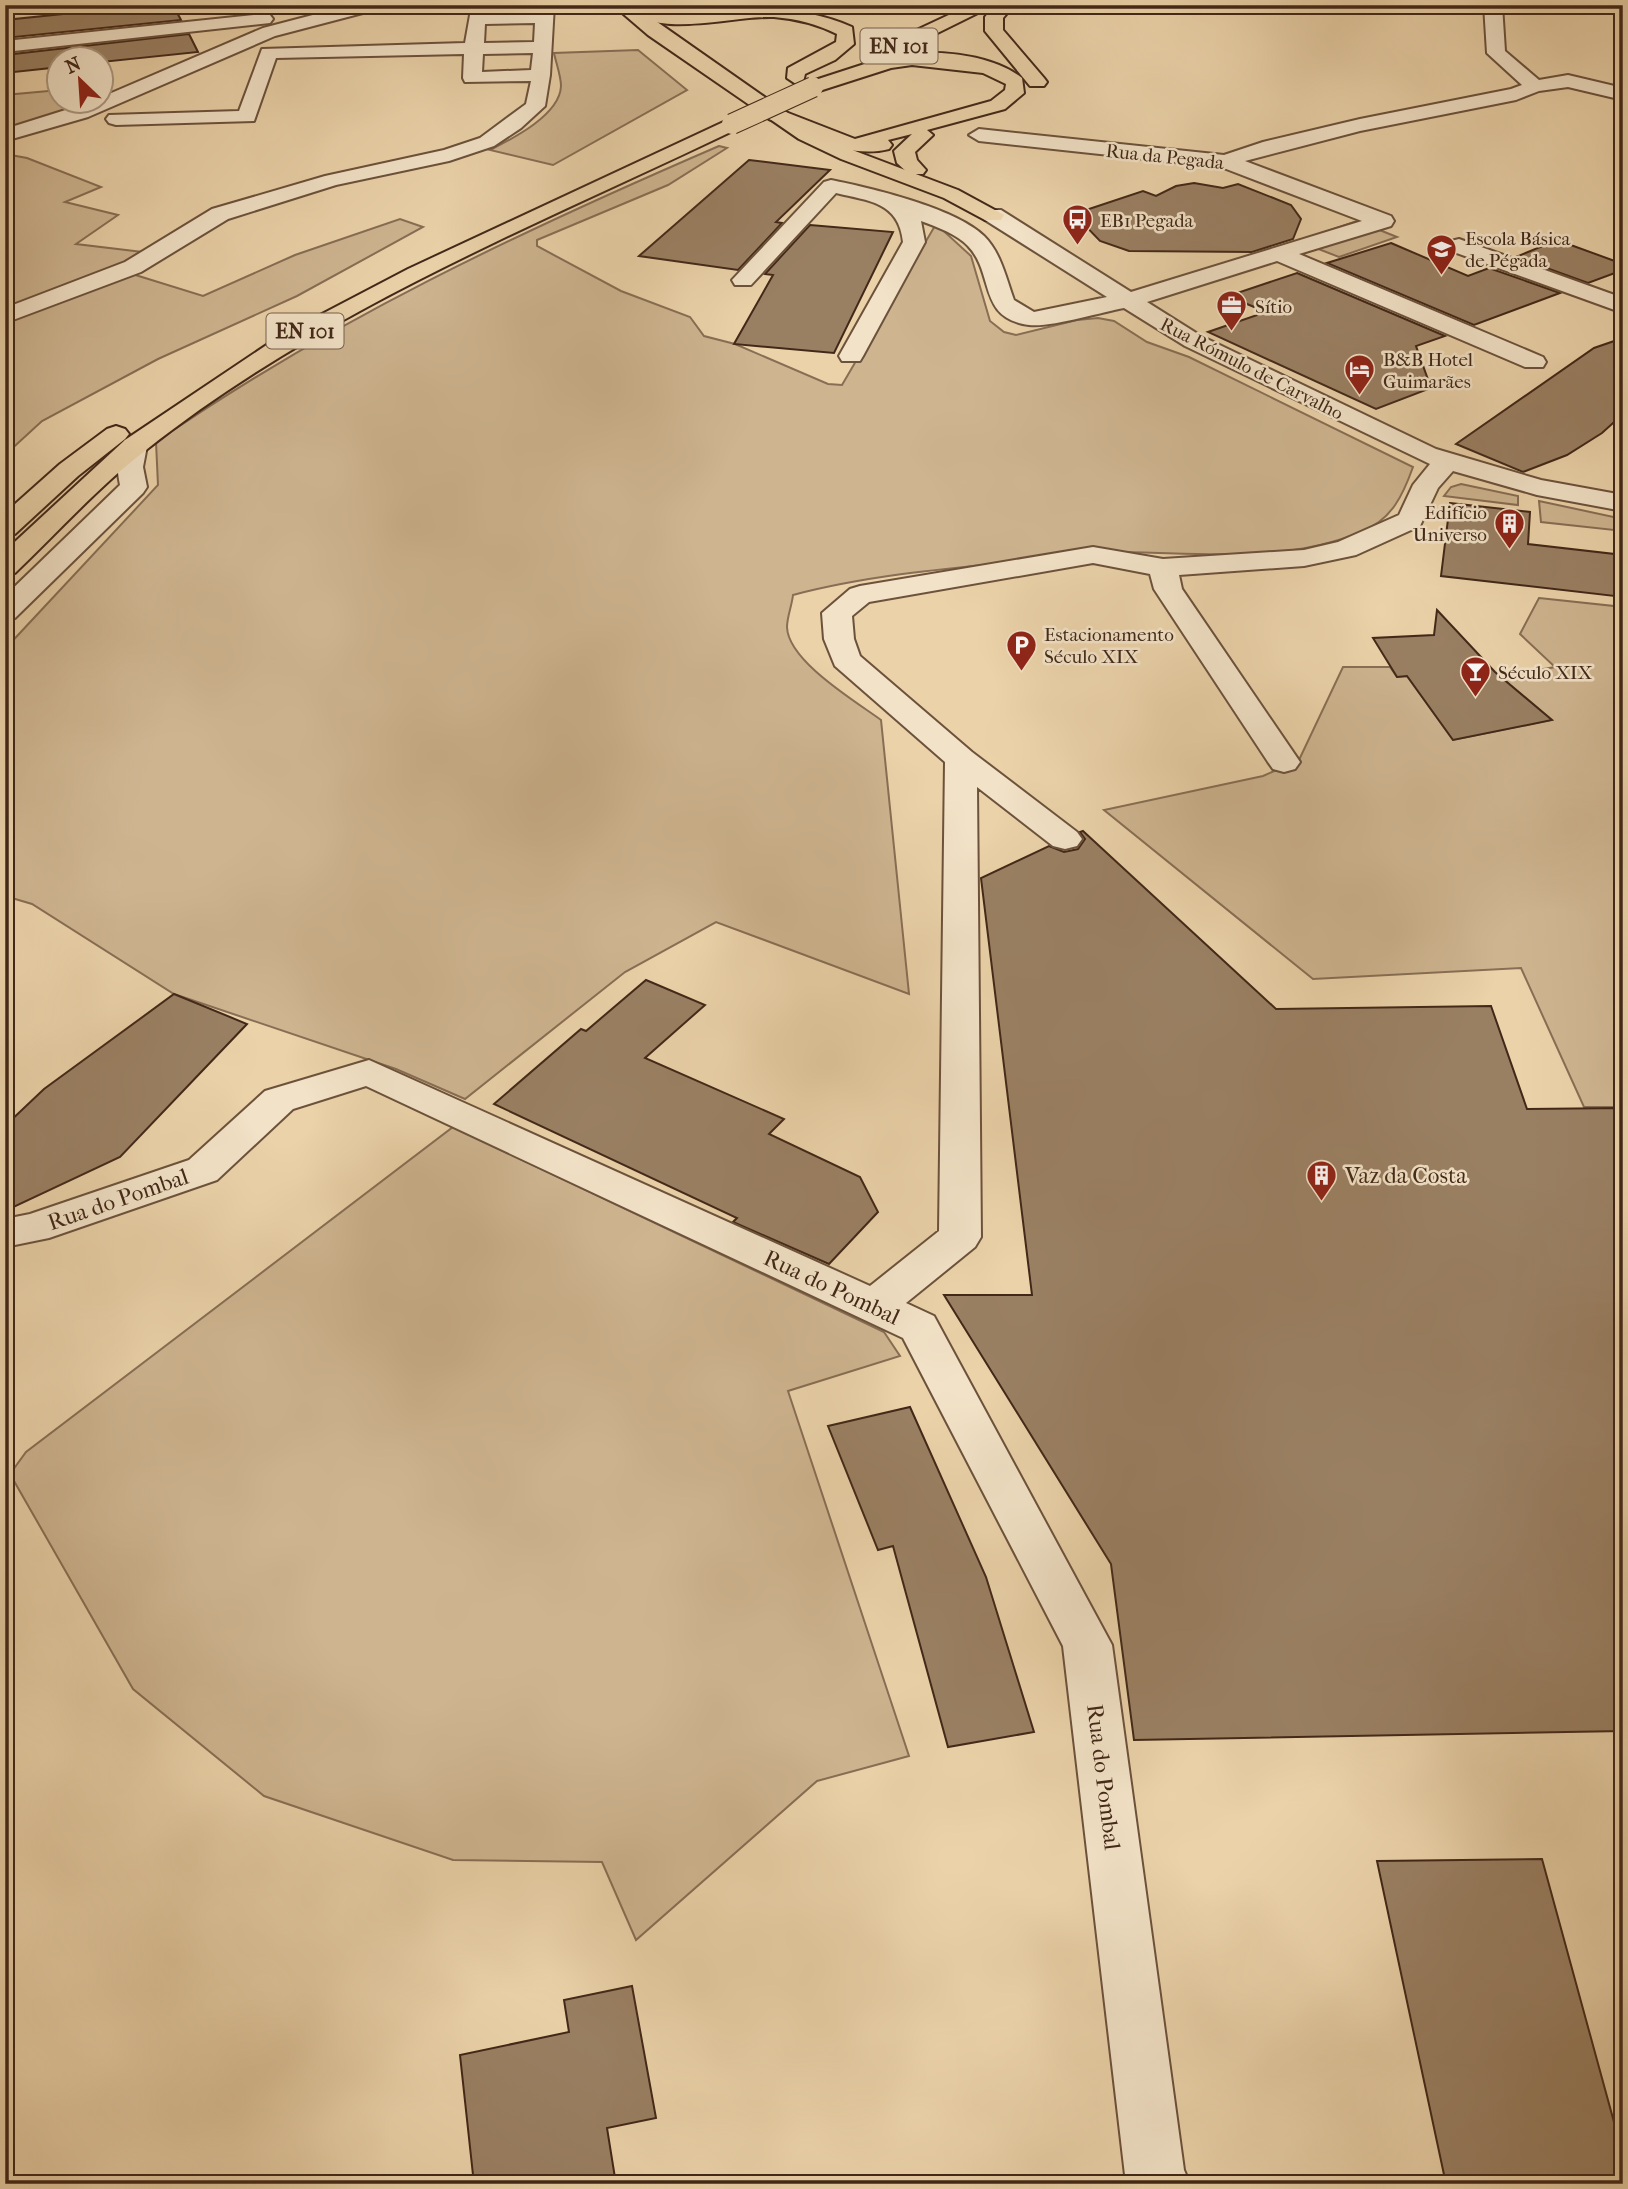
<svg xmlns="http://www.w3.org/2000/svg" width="1628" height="2189" font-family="'IM FELL French Canon',serif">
  <rect width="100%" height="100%" fill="#ebd2a9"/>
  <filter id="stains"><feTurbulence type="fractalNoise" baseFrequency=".00286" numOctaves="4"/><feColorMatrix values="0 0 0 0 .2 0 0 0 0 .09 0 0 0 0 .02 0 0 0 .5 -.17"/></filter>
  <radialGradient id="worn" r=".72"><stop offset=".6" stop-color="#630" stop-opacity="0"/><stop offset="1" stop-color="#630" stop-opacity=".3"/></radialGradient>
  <g fill="#ceb590" stroke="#886e54" stroke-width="2">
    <path d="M638 50 687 90 553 165 490 150C512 139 560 115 561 86 561 76 556 63 554 53Z"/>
    <path d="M59 90 60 102H101L5 132V95Z"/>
    <path d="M719 146 727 148 668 185 537 240V246L621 291 690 317 704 336 735 344 828 384 842 385 936 224 971 256 990 321 1004 332 1016 335 1077 320 1098 318 1114 321 1147 342 1189 357 1413 467C1403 495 1392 519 1363 531 1285 565 1196 552 1115 552 1082 552 1047 559 1014 562 941 569 865 576 793 595 792 605 787 617 787 627 788 661 855 701 881 720L909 994 716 922 625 972 465 1099 396 1069 174 994 32 904 5 896V649L158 485 156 442C332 320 522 231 719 146Z"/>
    <path d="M5 154 27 158 101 187 65 202 118 215 76 244 151 253 129 273 203 296 295 255 400 219 423 227 297 296 158 359 42 421 5 455Z"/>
    <path d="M1357 221 1397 237 1339 257 1298 241Z"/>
    <path d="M1461 484 1518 496V505L1444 496 1451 487Z"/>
    <path d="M1539 501 1623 519V531L1541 522Z"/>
    <path d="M1539 598 1623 607V1107H1584L1521 968 1313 979 1104 810 1263 776 1299 760 1343 667H1390L1397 677 1407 676 1453 740 1551 720 1500 677 1555 667 1520 634Z"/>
    <path d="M453 1127 884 1332 900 1356 788 1391 909 1756 817 1781 636 1940 602 1862 453 1860 264 1796 133 1689 10 1474 26 1452Z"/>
  </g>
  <g fill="#9a8063" stroke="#422818" stroke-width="2">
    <path d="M151 5H173L181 20 5 38V20Z"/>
    <path d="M189 34 198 52 102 62V60H60V67L5 73V55Z"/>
    <path d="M749 160 830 170 776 222 782 223 738 270 639 256Z"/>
    <path d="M1194 183 1223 188 1238 184 1291 205 1301 219 1293 239 1252 252 1129 251 1100 241 1074 214 1143 191 1156 196 1176 186Z"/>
    <path d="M810 225 893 232 834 353 734 344 773 275 765 274Z"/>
    <path d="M1557 240 1623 264V270L1588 283 1516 257Z"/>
    <path d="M1391 243 1468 276 1489 268 1560 293 1474 325 1327 263Z"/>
    <path d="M1297 273 1445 336 1416 346 1431 388 1376 409 1208 332 1266 312 1228 296Z"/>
    <path d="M1623 338V414L1602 433 1567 455 1523 472 1456 444 1594 348Z"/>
    <path d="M1450 503 1530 512 1528 544 1623 555V597L1441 576Z"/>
    <path d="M1437 610 1495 672 1552 720 1453 740 1407 676 1397 677 1373 638 1434 635Z"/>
    <path d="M1083 831 1276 1009 1491 1006 1527 1109 1623 1108V1731L1134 1740 1111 1564 944 1295H1032L981 878 1049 846 1064 852 1078 849 1085 839 1080 832Z"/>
    <path d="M646 980 705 1005 645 1058 784 1119 769 1134 860 1177 878 1212 829 1264 733 1222 737 1218 494 1104 581 1029 586 1031Z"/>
    <path d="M174 994 247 1024 120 1157 5 1211V1126L44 1089Z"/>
    <path d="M910 1407 986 1577 1034 1732 948 1747 893 1546 878 1550 828 1426Z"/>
    <path d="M1542 1859 1623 2155V2184H1446L1377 1861Z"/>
    <path d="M632 1986 656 2118 607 2128 616 2184H474L460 2055 569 2032 564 2000Z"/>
  </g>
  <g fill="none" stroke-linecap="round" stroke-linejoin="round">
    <defs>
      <g id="minor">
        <path d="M5 5H33L30 9 5 12Z"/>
        <path d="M351 5H381L378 9 275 36 88 117 5 141V129L91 102H102V97L263 28Z"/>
        <path d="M536 5H554L550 75 545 106 521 128 494 146 449 161 336 185 228 219 141 272 5 323V308L125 262 212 209 325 176 444 150 480 138 526 104 531 81 465 82 463 78 464 54 276 58 254 121 116 125 109 123 106 119 109 115 239 111 262 49 465 43 470 15 536 12ZM535 23 534 42 484 43 485 24ZM533 53 531 70 482 72 483 54Z"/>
        <path d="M1484 5H1502L1505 51 1539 80 1568 75 1623 88V100L1568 87 1539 91 1516 100 1360 131 1245 161 1391 216 1394 221 1391 226 1299 254 1543 357 1546 362 1543 367H1525L1277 261 1147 302 1201 336 1436 449 1541 480 1623 495V511L1537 495 1453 471 1438 488 1420 526 1356 555 1304 566 1179 575 1182 589 1300 762 1295 769 1284 772 1273 769 1268 762 1154 589 1150 574 1093 563 869 602 852 616 854 639 860 656 972 752 1077 832 1082 839 1077 846 1065 849 1053 846 977 787 981 1237 975 1247 906 1303 934 1316 1112 1645 1184 2170 1190 2184H1129L1125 2175 1063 1646 903 1338 366 1086 293 1109 217 1180 49 1238 5 1247V1219L30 1214 189 1160 265 1091 369 1060 870 1286 939 1231 945 762 835 666 824 639 822 613 850 589 860 586 1093 547 1163 559 1304 550 1338 542 1399 515 1413 485 1430 464 1185 346 1124 308C1102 312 1049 328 1029 325 977 318 995 274 968 246 957 234 937 227 921 221L925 242 863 356 860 361H842L839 356 903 242C899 202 869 201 836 193L751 285H735L732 280 824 182 831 180C871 188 955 208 984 236 1001 253 1006 278 1014 300L1034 312 1107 297 985 220 982 215 985 210H1001L1131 292 1362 221 1221 167 979 141 969 135 979 129 1224 155 1263 142 1360 119 1511 89 1522 85 1487 53Z"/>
        <path d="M264 14 270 15 273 19 270 23 5 52V41Z"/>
        <path d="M1459 239 1623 298V313L1451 251 1448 246 1451 241Z"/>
        <path d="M134 438 143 440 147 446 143 467 147 487 143 493 15 618 5 621V596L120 485C117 470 115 454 125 440Z"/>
      </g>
      <path id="major" d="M613 5H633L813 131 855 151 958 190 1004 215 1001 220H985L944 198 841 159 799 139 648 35Z"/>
      <g id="highway">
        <path d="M623 5H646L661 13C727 10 791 0 852 27L854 44 835 60 805 74 803 82 796 84 787 78 788 68 836 42 837 34C817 24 797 19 774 17 732 15 654 41 623 5Z"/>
        <path d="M970 5H994L889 57C928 48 990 53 1022 78L1024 93 1005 109 927 130 933 135 915 152 917 160 926 170 923 174H909L897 163 894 151 912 134 888 140 892 145 889 149C845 160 809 133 769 119L766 115 769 111H783L855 139 991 101 1005 90 1006 84 983 73 912 65 891 68 813 93 803 87 806 83 880 59 872 54 874 50Z"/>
        <path d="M995 5H1014L1003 18V30L1044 78 1047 82 1044 86H1030L985 31V17Z"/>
        <path d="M732 118 739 120 742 124 739 128C537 225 322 310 146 450 99 486 58 532 15 573L5 575V551L125 440 280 336 408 269Z"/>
        <path d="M116 426 125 429 129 434 125 439 78 476 15 534 5 536V513L60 464 107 429Z"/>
      </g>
    </defs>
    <use href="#minor" stroke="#6c523c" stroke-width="4"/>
    <use href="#major" stroke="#422818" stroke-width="4"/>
    <use href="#highway" stroke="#422818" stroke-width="4"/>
    <use href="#minor" fill="#f2e2c7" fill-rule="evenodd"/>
    <use href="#major" fill="#ebd2a9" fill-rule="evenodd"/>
    <use href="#highway" fill="#ebd2a9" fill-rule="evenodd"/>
    <defs>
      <path id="highway-bridge" d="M732 124 813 87"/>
    </defs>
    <use href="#highway-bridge" stroke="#422818" stroke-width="22" stroke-linecap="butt"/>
    <use href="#highway-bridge" stroke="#ebd2a9" stroke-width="20"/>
  </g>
  <defs>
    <symbol id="bus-pin" viewBox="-11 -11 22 30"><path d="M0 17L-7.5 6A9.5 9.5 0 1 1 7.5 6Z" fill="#8f2418" stroke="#f2e2c7"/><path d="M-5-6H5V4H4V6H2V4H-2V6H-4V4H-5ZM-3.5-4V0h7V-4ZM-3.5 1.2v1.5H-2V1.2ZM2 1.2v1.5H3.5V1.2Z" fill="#fff"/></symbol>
    <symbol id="school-pin" viewBox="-11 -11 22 30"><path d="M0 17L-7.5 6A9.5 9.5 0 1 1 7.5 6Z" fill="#8f2418" stroke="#f2e2c7"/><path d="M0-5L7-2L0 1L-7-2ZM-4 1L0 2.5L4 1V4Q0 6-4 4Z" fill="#fff"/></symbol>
    <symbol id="office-pin" viewBox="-11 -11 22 30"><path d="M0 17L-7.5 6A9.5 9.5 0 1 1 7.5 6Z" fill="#8f2418" stroke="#f2e2c7"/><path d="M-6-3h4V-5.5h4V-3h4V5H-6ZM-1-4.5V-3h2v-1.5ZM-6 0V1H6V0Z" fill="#fff"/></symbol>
    <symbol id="hotel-pin" viewBox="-11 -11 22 30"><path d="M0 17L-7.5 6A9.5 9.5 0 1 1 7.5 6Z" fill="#8f2418" stroke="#f2e2c7"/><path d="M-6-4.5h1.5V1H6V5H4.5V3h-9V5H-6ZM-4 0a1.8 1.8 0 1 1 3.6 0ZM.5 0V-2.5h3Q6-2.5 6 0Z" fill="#fff"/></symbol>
    <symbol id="building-pin" viewBox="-11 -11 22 30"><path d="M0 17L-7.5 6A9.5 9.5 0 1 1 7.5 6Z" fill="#8f2418" stroke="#f2e2c7"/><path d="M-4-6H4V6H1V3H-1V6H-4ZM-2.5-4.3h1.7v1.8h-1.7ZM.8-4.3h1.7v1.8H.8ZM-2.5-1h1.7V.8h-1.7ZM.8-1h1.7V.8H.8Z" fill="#fff"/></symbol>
    <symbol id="parking-pin" viewBox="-11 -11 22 30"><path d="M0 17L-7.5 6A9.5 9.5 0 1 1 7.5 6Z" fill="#8f2418" stroke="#f2e2c7"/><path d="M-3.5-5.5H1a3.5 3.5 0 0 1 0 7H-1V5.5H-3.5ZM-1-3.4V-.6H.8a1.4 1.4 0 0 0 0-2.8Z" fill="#fff"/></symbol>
    <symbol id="bar-pin" viewBox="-11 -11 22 30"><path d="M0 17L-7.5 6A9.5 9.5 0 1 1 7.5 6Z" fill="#8f2418" stroke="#f2e2c7"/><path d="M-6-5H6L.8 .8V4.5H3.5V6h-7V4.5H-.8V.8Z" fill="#fff"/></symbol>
  </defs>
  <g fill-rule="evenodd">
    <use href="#bus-pin" x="1060" y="202" width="35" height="47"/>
    <use href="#school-pin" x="1424" y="232" width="35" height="47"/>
    <use href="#office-pin" x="1214" y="288" width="35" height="47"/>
    <use href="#hotel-pin" x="1342" y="352" width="35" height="47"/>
    <use href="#building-pin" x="1492" y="506" width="35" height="47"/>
    <use href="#parking-pin" x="1004" y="628" width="35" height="47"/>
    <use href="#bar-pin" x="1458" y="654" width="35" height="47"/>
    <use href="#building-pin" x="1304" y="1158" width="35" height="47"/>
  </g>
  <g text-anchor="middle" stroke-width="5" stroke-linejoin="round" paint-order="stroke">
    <g font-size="19" fill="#422818" stroke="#f2e2c7">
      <text transform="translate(1165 156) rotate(6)" y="7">Rua da Pegada</text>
      <text transform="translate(1252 368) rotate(27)" y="7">Rua Rómulo de Carvalho</text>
    </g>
    <g font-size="19" fill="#422818" stroke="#f2e2c7" text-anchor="start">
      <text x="1100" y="227">EB1 Pegada</text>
      <text x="1465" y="245">Escola Básica<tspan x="1465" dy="22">de Pégada</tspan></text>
      <text x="1255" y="313">Sítio</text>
      <text x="1383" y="366">B&amp;B Hotel<tspan x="1383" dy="22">Guimarães</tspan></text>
      <text x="1487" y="519" text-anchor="end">Edifício<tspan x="1487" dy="22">Universo</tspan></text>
      <text x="1044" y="641">Estacionamento<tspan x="1044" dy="22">Século XIX</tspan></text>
      <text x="1498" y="679">Século XIX</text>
    </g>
    <g fill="#f2e2c7" stroke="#77604c" stroke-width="2">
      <rect x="860.5" y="28.5" width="77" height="35" rx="5"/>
      <rect x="266.5" y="313.5" width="77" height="35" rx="5"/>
    </g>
    <g font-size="21" font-weight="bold" fill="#422818">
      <text x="899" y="53">EN 101</text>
      <text x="305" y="338">EN 101</text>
    </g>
    <g font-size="23" fill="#422818" stroke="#f2e2c7" text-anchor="start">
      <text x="1345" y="1183">Vaz da Costa</text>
    </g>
    <g font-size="23" fill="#422818" stroke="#f2e2c7">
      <text transform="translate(118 1199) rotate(-19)" y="8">Rua do Pombal</text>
      <text transform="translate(832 1287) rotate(25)" y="8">Rua do Pombal</text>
      <text transform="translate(1104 1777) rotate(83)" y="8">Rua do Pombal</text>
    </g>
  </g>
  <rect width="1628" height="2189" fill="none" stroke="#ebd2a9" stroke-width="28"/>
  <rect x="7" y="7" width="1614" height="2175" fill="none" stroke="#422818" stroke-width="3.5"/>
  <rect x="14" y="14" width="1600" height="2161" fill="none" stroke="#422818" stroke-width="2"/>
  <g transform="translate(80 80) rotate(335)"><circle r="33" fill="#f2e2c7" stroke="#ac9881" stroke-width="2"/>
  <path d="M0-5L12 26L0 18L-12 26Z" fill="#8f2418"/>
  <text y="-10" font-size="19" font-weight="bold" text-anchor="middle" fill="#422818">N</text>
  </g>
  <rect width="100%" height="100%" filter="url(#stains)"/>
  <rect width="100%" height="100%" fill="url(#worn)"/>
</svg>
